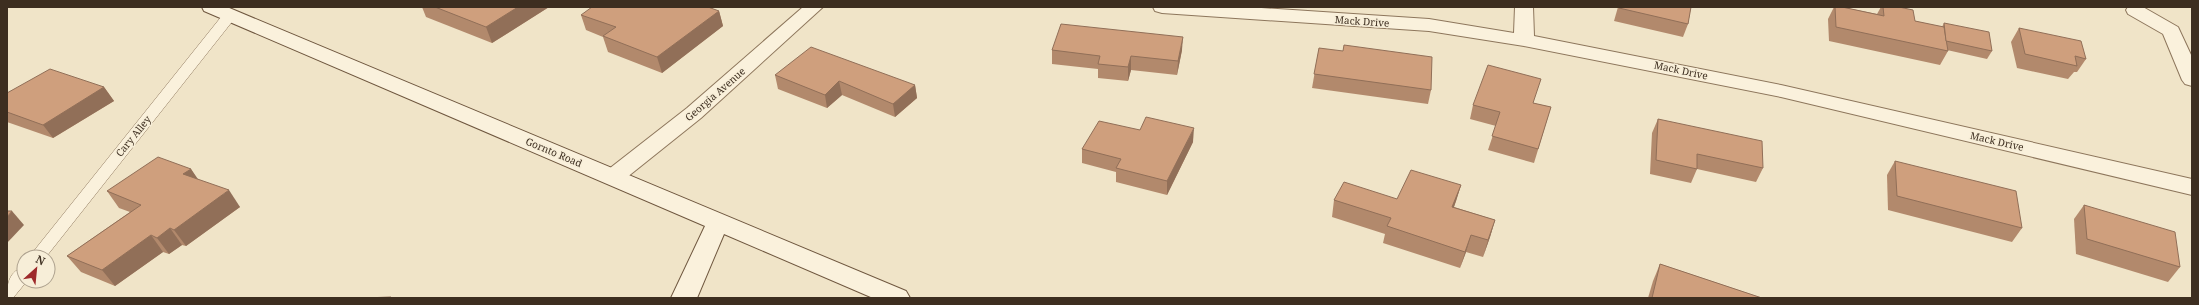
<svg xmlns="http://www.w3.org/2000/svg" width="2199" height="305" font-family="'Noto Serif',serif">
  <rect width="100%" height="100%" fill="#f0e4c8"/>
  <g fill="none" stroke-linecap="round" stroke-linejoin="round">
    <defs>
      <g id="lane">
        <path d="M230 11 235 12 237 15 235 18 46 257H29L225 12Z"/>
        <path d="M24 267V281H27L13 298H7C7 284 9 271 24 267Z"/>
      </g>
      <g id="street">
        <path d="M803 7H823L701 118 621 182 613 185 605 182 602 177 605 172 687 108Z"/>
        <path d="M1153 7H1247L1429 19 1514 33 1515 7H1533L1534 36 1781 85 2192 179V195L1781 97 1524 46 1429 31 1162 13 1155 11Z"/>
        <path d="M2128 7H2143L2178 27 2192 57V86L2185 84 2182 80 2163 34 2128 14 2126 10Z"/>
      </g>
      <path id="secondary" d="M202 7H227L906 291 910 298H873L724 234 697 298H671L705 226 204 11Z"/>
    </defs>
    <use href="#lane" stroke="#8d765c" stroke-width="1"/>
    <use href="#street" stroke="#8d765c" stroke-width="2"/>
    <use href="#secondary" stroke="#6f573f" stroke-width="2"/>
    <use href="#lane" fill="#faf1dc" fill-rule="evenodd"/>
    <use href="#street" fill="#faf1dc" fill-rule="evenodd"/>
    <use href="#secondary" fill="#faf1dc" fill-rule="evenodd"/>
  </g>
  <g fill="#b2896c">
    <path d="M422 7H549L492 43 426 17Z"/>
    <path d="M1618 7H1691L1688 24 1683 37 1614 21Z"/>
    <path d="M1834 7H1842L1877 14 1881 7H1899L1915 21 1942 27 1944 23 1992 51 1987 59 1947 50 1948 51 1940 65 1829 41 1828 19Z"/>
    <path d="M719 11 723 26 662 73 608 52 603 37 586 30 581 15Z"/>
    <path d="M2019 28 2086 59 2077 72H2074L2068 79 2017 68 2011 42Z"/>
    <path d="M1319 48 1431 90 1428 104 1312 88Z"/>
    <path d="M1052 50H1182L1177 75 1131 70 1128 81 1098 78V69L1052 64Z"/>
    <path d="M775 75 915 85 917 98 895 117 842 95 827 108 778 89Z"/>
    <path d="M104 87 114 101 53 138 7 122V93Z"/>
    <path d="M1533 103 1551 107 1534 163 1488 150 1496 126 1470 119 1473 105Z"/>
    <path d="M1658 119 1763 168 1756 182 1697 169 1691 183 1650 174 1652 133Z"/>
    <path d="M1140 130 1193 142 1167 195 1116 182V172L1082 163V149Z"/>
    <path d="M1895 161 2022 228 2012 242 1888 210 1887 175Z"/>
    <path d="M191 169 197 179 240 207 186 246 182 245 169 254 163 252 115 286 81 272 67 256 130 212 119 208 107 191Z"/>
    <path d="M1461 185 1456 201 1454 207 1495 220 1490 237 1483 257 1466 252 1460 268 1383 243 1385 234 1332 217 1334 200 1397 199Z"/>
    <path d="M2084 205 2180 267 2168 282 2076 254 2074 219Z"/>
    <path d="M1660 264 1762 298H1648L1653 281Z"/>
  </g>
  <g fill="#916f58">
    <path d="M518 7H549L492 43 486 27Z"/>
    <path d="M719 11 723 26 662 73 657 57Z"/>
    <path d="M1183 37 1182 50 1177 75 1178 61Z"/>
    <path d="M1131 56V70L1128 81V67Z"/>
    <path d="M839 81 842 95 827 108 825 95Z"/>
    <path d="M915 85 917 98 895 117 893 104Z"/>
    <path d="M104 87 114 101 53 138 43 125Z"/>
    <path d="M1194 128 1193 142 1167 195V181Z"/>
    <path d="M191 169 202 185 183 174Z"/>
    <path d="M1461 185 1456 201 1448 223 1452 207Z"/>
    <path d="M229 190 240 207 186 246 174 230Z"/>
    <path d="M12 211 24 225 7 243V217Z"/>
    <path d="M1495 220 1490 237 1483 257 1488 240Z"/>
    <path d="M170 228 182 245 169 254 157 238Z"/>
    <path d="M151 235 163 252 115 286 102 270Z"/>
    <path d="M1471 235 1466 252 1460 268 1465 252Z"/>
  </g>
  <g fill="#cf9f7d" stroke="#916f58">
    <path d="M435 7H518L486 27Z"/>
    <path d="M592 7H708L719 11 657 57 603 36 616 27 581 15Z"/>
    <path d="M1619 7H1691L1688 24 1619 8Z"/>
    <path d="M1835 7H1842L1884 16 1883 7H1899L1913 10 1915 21 1944 27 1948 51 1836 27Z"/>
    <path d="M1944 23 1989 32 1992 51 1946 41Z"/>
    <path d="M1061 24 1183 37 1178 61 1131 56 1128 67 1098 64 1100 56 1052 50Z"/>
    <path d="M2019 28 2081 41 2086 59 2075 56 2077 66 2025 54Z"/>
    <path d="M1344 45 1432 57 1431 90 1314 74 1319 48 1343 51Z"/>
    <path d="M811 47 915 85 893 104 839 81 825 95 775 75Z"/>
    <path d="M1488 65 1541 79 1533 103 1551 107 1538 149 1492 136 1500 112 1473 105Z"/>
    <path d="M50 69 104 87 43 125 7 112V93Z"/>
    <path d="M1146 117 1194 128 1167 181 1116 168 1121 159 1082 149 1099 121 1140 130Z"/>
    <path d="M1658 119 1762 141 1763 168 1697 154V169L1656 160Z"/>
    <path d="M158 157 191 169 183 174 229 190 174 230 170 228 157 238 151 235 102 270 67 256 141 205 107 191Z"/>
    <path d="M1895 161 2016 191 2022 228 1897 196Z"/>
    <path d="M1411 170 1461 185 1452 207 1495 220 1488 240 1471 235 1465 252 1387 226 1391 218 1334 200 1344 182 1397 199Z"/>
    <path d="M2084 205 2175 232 2180 267 2087 239Z"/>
    <path d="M7 211H12L7 217Z"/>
    <path d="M1660 264 1762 298H1652Z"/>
    <path d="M391 297 390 298H364Z"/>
  </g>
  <g text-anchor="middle" stroke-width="3" stroke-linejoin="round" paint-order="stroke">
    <g font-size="10" fill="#3d2e20" stroke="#f7eed8">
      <text transform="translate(1362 21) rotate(4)" y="4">Mack Drive</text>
      <text transform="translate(1681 70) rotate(12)" y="4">Mack Drive</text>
      <text transform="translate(715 94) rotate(-41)" y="4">Georgia Avenue</text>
      <text transform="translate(133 136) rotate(-51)" y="4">Cary Alley</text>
      <text transform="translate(1997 141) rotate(13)" y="4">Mack Drive</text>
      <text transform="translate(554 152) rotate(23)" y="4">Gornto Road</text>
    </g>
  </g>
  <rect width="2199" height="305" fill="none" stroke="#3d2e20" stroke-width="16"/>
  <g transform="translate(36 269) rotate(27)"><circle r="19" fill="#f7eed8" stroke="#ada18e"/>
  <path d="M0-3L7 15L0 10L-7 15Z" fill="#9e2a2b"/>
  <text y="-6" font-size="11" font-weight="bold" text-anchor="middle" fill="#3d2e20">N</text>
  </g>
</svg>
